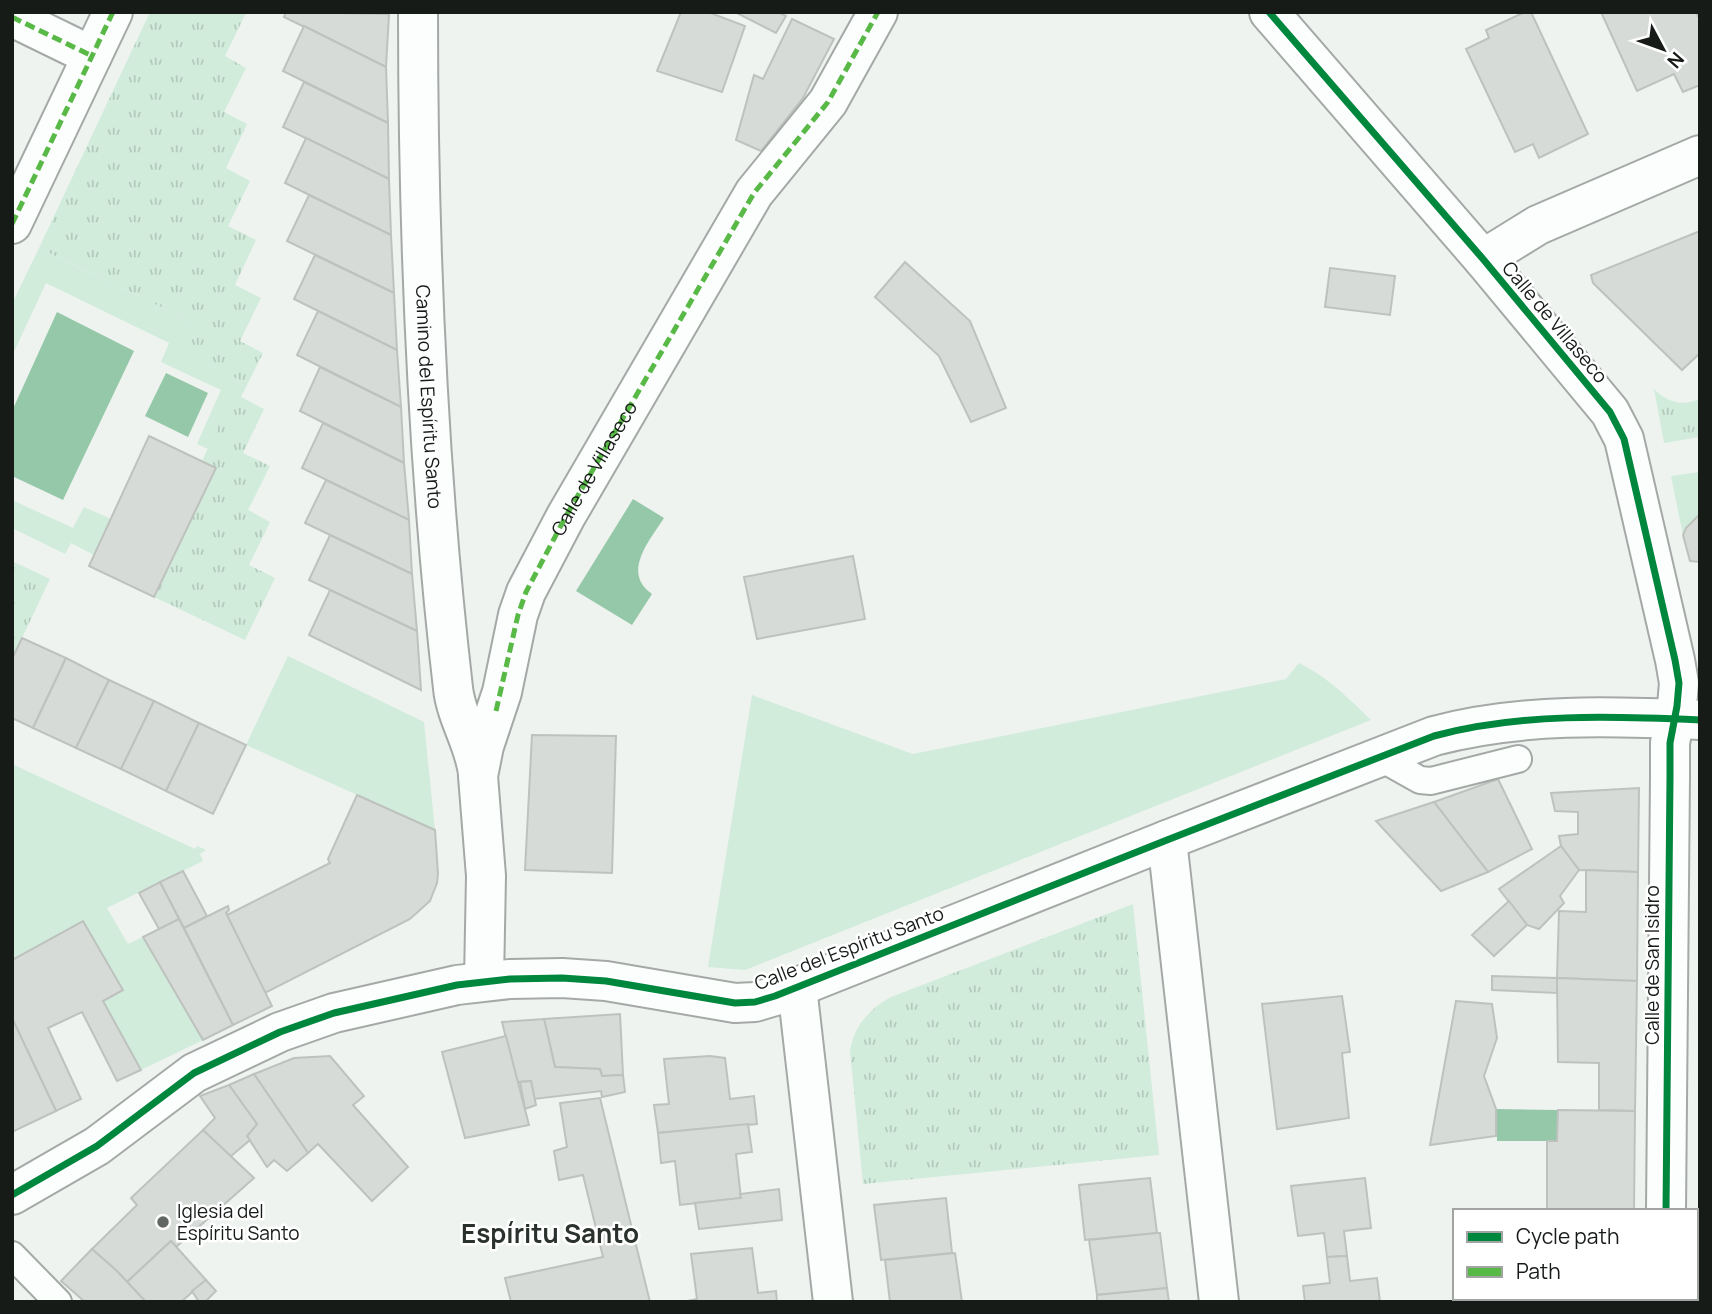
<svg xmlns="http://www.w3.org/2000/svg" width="1712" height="1314" font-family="Manrope,sans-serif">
  <defs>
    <pattern id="park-tufts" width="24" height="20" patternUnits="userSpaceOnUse" patternTransform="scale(1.75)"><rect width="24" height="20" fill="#d1ecdb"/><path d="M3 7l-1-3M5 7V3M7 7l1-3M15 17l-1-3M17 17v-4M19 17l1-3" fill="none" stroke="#b3cabb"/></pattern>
  </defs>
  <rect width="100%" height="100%" fill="#eef3f0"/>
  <g fill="#d1ecdb">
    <path d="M39 248 190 321 177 349 240 380 208 449 197 444 221 390 161 362 169 343 46 283 12 356V304Z"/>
    <path d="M1700 472V514L1686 528 1683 535 1671 476Z"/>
    <path d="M12 500 73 528 84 507 111 519 94 555 71 543 65 554 12 528Z"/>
    <path d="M288 656 424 722 435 830 246 745Z"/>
    <path d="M1299 663C1328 677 1348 698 1371 720L745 970 708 967 752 695 913 754 1286 679Z"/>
    <path d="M12 764 195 849 197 846 206 850 200 854 203 861 107 908 128 944 143 937 203 1040 141 1070 103 1001 123 990 83 921 12 960Z"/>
  </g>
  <g fill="url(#park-tufts)">
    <path d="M150 12 246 13 225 56 246 68 224 112 247 124 226 168 250 181 228 226 256 240 235 285 261 298 240 341 263 353 241 397 264 409 243 453 270 466 248 510 270 522 249 565 275 578 245 640 154 597 215 468 202 461 240 380 176 349 190 321 39 248Z"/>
    <path d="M1654 389C1668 403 1682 406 1700 399V437L1664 443Z"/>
    <path d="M12 561 50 579 12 659Z"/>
    <path d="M1133 904 1159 1155 863 1184 850 1051C854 1026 869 1009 891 997Z"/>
  </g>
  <g fill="#95c8a8">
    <path d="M57 312 134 351 63 500 12 476V411Z"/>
    <path d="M166 373 208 393 188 437 145 416Z"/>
    <path d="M633 499 664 518C650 540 621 573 652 594L632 625 576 591Z"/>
    <path d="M1496 1109 1558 1110 1557 1141H1497Z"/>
  </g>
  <g fill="#d6dbd8" stroke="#bec2bf" stroke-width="2">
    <path d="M286 12 389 14 386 67 284 17Z"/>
    <path d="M681 12H708L745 26 722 92 657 71Z"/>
    <path d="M735 12H778L786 16 776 33Z"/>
    <path d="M1525 12H1531L1588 134 1539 158 1533 144 1515 152 1466 49 1489 38 1486 30Z"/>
    <path d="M1601 12H1696L1700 20V85L1683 92 1674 74 1637 91Z"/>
    <path d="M792 19 834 39 803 98 761 151 736 140 754 75 763 79Z"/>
    <path d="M304 26 386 67 388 123 283 71Z"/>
    <path d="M304 82 388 123 389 179 283 127Z"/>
    <path d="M306 138 389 179 391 235 285 183Z"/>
    <path d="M309 195 391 235 394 293 287 241Z"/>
    <path d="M1700 231V353L1682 370 1593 283 1591 275Z"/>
    <path d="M315 255 394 293 397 350 294 299Z"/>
    <path d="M905 262 970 321 1006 408 971 422 939 356 875 297Z"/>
    <path d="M1330 268 1395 276 1390 315 1325 307Z"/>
    <path d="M318 311 397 350 401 407 297 355Z"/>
    <path d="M320 367 401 407 404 463 300 411Z"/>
    <path d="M323 423 404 463 409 520 302 468Z"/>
    <path d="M149 436 216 468 154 597 89 566Z"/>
    <path d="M326 480 409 520 412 574 305 523Z"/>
    <path d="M1700 514V562L1690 561 1683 535 1686 528Z"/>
    <path d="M330 535 412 574 417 631 309 580Z"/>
    <path d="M853 556 865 619 757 639 744 577Z"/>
    <path d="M330 590 417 631 421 690 309 635Z"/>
    <path d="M22 638 66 658 33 728 12 718V659Z"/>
    <path d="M66 658 109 680 76 748 33 728Z"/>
    <path d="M109 680 154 701 121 769 76 748Z"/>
    <path d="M154 701 199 723 166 791 121 769Z"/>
    <path d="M199 723 246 745 213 814 166 791Z"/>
    <path d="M532 735 616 736 612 873 525 870Z"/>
    <path d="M1498 779 1532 849 1488 872 1434 802Z"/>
    <path d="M1639 788 1638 872 1579 870 1561 846 1559 836 1578 834V812L1555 811 1551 793Z"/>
    <path d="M357 795 435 830 438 874 437 883 430 901 410 919 265 993 227 915 330 863 328 859Z"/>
    <path d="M1434 802 1488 872 1441 891 1376 821Z"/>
    <path d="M1561 846 1579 870 1560 896 1564 903 1539 929 1527 925 1499 889Z"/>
    <path d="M1586 870 1638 872 1637 981 1557 978 1559 911 1586 912Z"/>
    <path d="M183 871 207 916 184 928 160 882Z"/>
    <path d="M160 882 179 919 159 929 139 893Z"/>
    <path d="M1509 901 1527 925 1494 956 1472 935Z"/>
    <path d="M228 906 229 910 226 913 272 1006 233 1025 184 928Z"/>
    <path d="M179 919 233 1025 203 1040 143 937Z"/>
    <path d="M83 921 123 990 103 1001 141 1070 117 1081 82 1012 48 1028 81 1099 56 1111 12 1019V960Z"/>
    <path d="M1492 976 1557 978V993L1492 990Z"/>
    <path d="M1557 978 1637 981 1635 1111 1599 1110V1063L1558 1062Z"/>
    <path d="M1342 996 1350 1052 1342 1053 1349 1118 1277 1129 1262 1004Z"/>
    <path d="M1456 1001 1492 1004 1497 1038 1484 1076 1496 1109V1136L1430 1145Z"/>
    <path d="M620 1014 623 1075 602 1076 600 1069 555 1067 544 1019Z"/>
    <path d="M544 1019 555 1067 600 1069 602 1076 623 1075 625 1092 602 1097 601 1091 534 1099 531 1081 517 1082 502 1022Z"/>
    <path d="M13 1020 56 1111 12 1132V1021Z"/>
    <path d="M506 1036 529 1125 465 1138 442 1052Z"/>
    <path d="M330 1056 364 1096 353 1105 408 1167 372 1201 318 1144 308 1153 254 1074 294 1058Z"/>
    <path d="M710 1056 725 1058 730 1099 754 1096 757 1124 658 1133 654 1105 669 1104 664 1059Z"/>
    <path d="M254 1074 308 1153 287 1171 274 1160 267 1167 247 1136 257 1124 229 1085Z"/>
    <path d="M531 1081 536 1105 525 1109 520 1082Z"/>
    <path d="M229 1085 257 1124 247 1136 250 1140 230 1157 203 1130 215 1118 200 1096Z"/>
    <path d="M600 1098 650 1302H511L505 1278 603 1257 583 1175 559 1180 554 1151 567 1147 560 1103Z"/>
    <path d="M1558 1110 1635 1111 1634 1211H1547V1141H1557Z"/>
    <path d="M748 1124 752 1152 736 1154 741 1198 680 1205 675 1161 661 1163 658 1133Z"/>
    <path d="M203 1130 254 1178 176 1247 171 1241 127 1282 92 1249 137 1205 131 1198Z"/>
    <path d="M1150 1178 1157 1233 1085 1240 1079 1185Z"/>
    <path d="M1365 1178 1371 1228 1344 1231 1347 1256 1327 1257 1324 1233 1298 1236 1291 1186Z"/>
    <path d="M779 1189 782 1220 699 1229 695 1203 741 1198 740 1194Z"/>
    <path d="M946 1198 952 1253 881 1260 874 1205Z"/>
    <path d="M1157 1233H1160L1167 1288 1097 1295 1089 1240Z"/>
    <path d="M171 1241 206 1280 181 1302H146L127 1282Z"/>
    <path d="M752 1248 758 1293 776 1291 777 1302H682L697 1299 691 1254Z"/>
    <path d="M92 1249 117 1271 146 1302H85L61 1281Z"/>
    <path d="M955 1253 962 1302H890L885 1260Z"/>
    <path d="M1347 1256 1350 1281 1377 1278 1380 1302H1305L1303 1286 1330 1283 1327 1257Z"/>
    <path d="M206 1280 216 1291 205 1302H199L192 1291Z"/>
    <path d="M1167 1288 1169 1302H1097V1295Z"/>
    <rect x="1548" y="1298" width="86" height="4"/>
  </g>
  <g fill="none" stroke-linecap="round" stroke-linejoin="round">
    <defs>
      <g id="service">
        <path d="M1379 757 1420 780 1431 781 1518 759"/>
        <path d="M12 1255 58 1302"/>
      </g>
      <path id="pedestrian" d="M12 17 92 56"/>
      <g id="minor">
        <path id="s1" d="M418 12C418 238 427 464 453 688 456 718 475 744 478 774"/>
        <path d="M1269 12 1483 259 1610 412 1624 439 1675 660 1679 683 1677 706 1670 743V776L1666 1211"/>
        <path d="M12 224 113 12"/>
        <path d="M1483 259 1538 225 1700 155"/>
        <path d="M1167 840 1219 1302"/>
        <path d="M484 981 486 876 478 776 484 746 502 692 518 615 526 592 566 516 754 193 828 102 878 12"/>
        <path d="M797 987 833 1302"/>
        <path d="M12 1195 97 1146 194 1073 280 1032 334 1013 457 985 510 979 562 978 606 981 735 1003 755 1002 775 996 1167 840 1434 736C1519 713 1612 716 1700 720"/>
        <path d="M1665 1302V1298"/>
      </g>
    </defs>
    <use href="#service" stroke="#a5a9a6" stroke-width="30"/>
    <use href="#pedestrian" stroke="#a5a9a6" stroke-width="42"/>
    <use href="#minor" stroke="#a5a9a6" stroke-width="42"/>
    <use href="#service" stroke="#fcfdfd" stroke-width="26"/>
    <use href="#pedestrian" stroke="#fcfdfd" stroke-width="38"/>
    <use href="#minor" stroke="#fcfdfd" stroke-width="38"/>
    <g stroke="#58b947" stroke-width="5" stroke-dasharray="10 5" stroke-linecap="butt">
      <path d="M12 17 92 56"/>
      <path d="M12 224 113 12"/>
      <path id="s2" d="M496 711 518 615 526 592 566 516 754 193 828 102 878 12"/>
    </g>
    <defs>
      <g id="cycleway">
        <path d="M1269 12 1483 259 1610 412 1624 439 1675 660 1679 683 1677 706 1670 743V776L1666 1211"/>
        <path d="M12 1195 97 1146 194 1073 280 1032 334 1013 457 985 510 979 562 978 606 981 735 1003 755 1002 775 996 1167 840 1434 736C1519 713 1612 716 1700 720"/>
      </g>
    </defs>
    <use href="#cycleway" stroke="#fff" stroke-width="11"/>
    <use href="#cycleway" stroke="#00873e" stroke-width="7"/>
  </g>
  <circle fill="#626764" stroke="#fff" stroke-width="2.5" cx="163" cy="1222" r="7"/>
  <g text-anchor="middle" stroke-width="5" stroke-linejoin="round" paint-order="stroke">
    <g font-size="19" fill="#171b18" stroke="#fff">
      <text transform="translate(1555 322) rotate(50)" y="7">Calle de Villaseco</text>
      <text dy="7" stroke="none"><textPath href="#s1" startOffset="385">Camino del Espíritu Santo</textPath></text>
      <text dy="7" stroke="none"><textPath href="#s2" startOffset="264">Calle de Villaseco</textPath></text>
      <text transform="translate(849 948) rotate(-21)" y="7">Calle del Espíritu Santo</text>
      <text transform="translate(1652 965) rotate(-90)" y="7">Calle de San Isidro</text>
    </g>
    <g font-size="19" fill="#171b18" stroke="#fff" text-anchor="start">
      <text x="177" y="1218">Iglesia del<tspan x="177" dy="22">Espíritu Santo</tspan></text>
    </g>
    <g font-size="26" font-weight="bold" fill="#2b322d" stroke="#fff">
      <text x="550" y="1243">Espíritu Santo</text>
    </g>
  </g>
  <rect width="1712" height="1314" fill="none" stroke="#171b18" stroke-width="28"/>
  <rect x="1453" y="1209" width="245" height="91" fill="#ffffff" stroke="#a2a4a3" stroke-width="2"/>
  <rect x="1467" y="1232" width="35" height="10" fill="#00873e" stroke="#a2a4a3" stroke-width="2"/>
  <text x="1516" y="1244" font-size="21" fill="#171b18">Cycle path</text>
  <rect x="1467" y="1267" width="35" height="10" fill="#58b947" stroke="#a2a4a3" stroke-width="2"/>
  <text x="1516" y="1279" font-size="21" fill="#171b18">Path</text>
  <g transform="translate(1663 49) rotate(131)" stroke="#ffffff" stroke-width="5" paint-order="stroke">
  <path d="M0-5L12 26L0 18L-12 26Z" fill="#171b18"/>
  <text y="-10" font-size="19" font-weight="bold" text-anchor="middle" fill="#171b18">N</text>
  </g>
</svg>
